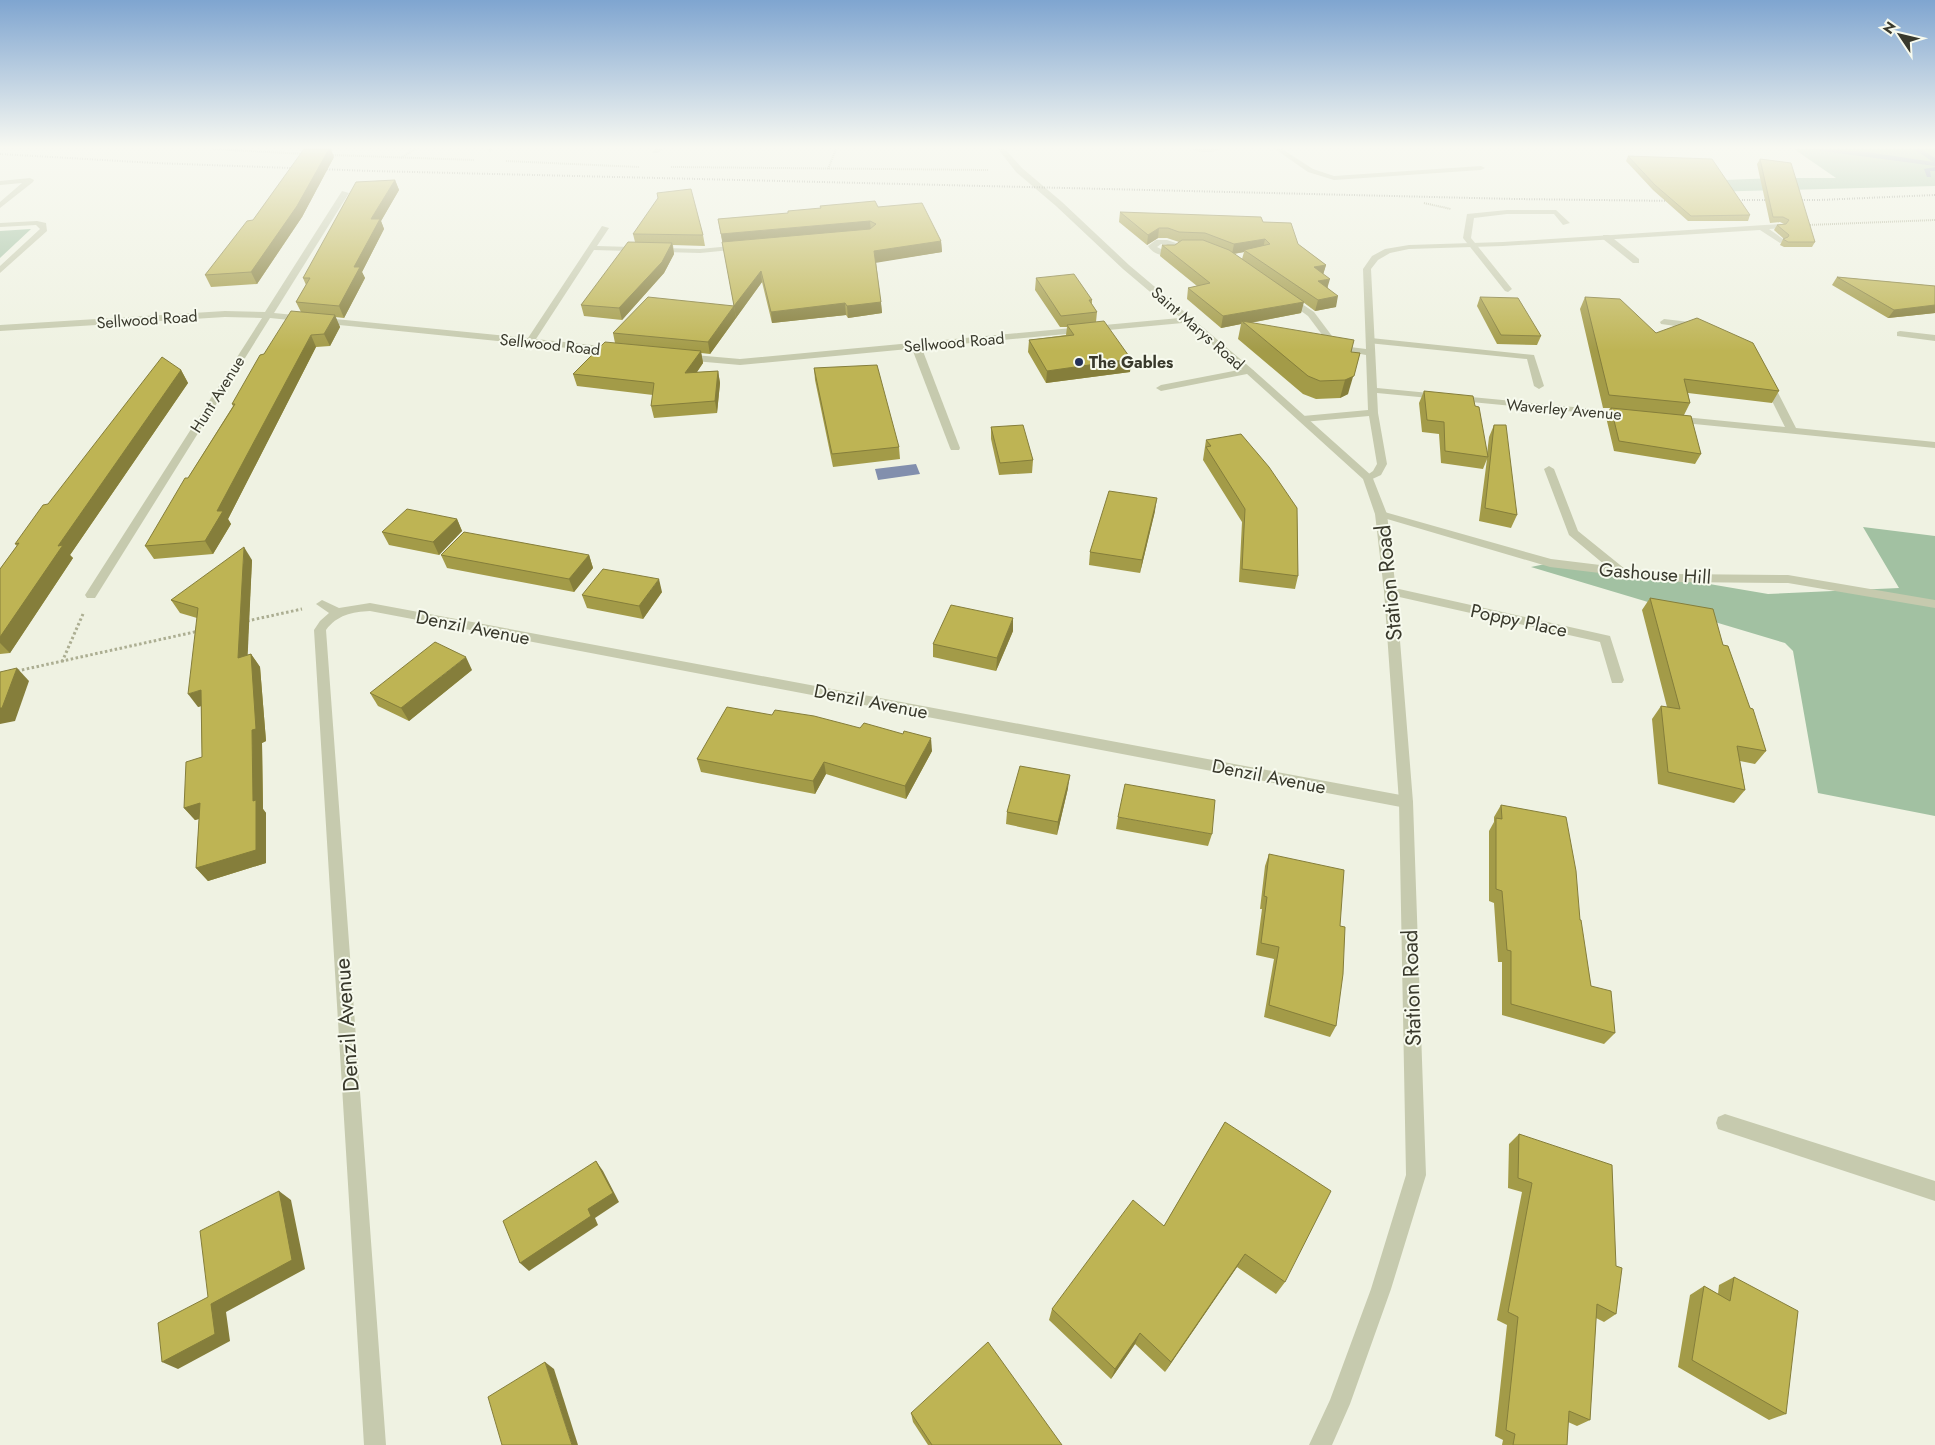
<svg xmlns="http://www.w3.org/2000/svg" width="1935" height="1445" font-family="Jost,sans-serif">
  <rect width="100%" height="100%" fill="#eff2e2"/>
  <g fill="#a2c1a2">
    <path d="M1794 149H1935V186L1707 192 1698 181 1776 178H1836Z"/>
    <path d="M31 229 0 258V231Z"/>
    <path d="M1863 527 1935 536V816L1818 793 1793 651 1785 643 1531 567 1550 563 1674 578 1768 594 1899 588Z"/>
  </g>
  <path fill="#828fad" d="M916 464 920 474 878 480 875 469Z"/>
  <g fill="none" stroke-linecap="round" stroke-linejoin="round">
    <g fill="#828fad" fill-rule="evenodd">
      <path d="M1808 149 1867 152 1933 162 1914 149H1921L1935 158V166Z"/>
      <path d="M1935 167V171H1930L1931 177H1927L1924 169Z"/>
    </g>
    <g stroke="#acae92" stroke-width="2" stroke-dasharray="1 1" stroke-linecap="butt">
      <path d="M213 149 305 154"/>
      <path d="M331 155 474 160"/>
      <path d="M401 158 415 149"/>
      <path d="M506 161 639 167"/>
      <path d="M671 167 989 170"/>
      <path d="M828 169 836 149"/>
      <path d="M1424 203 1451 209"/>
      <path d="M1808 225 1935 220"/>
    </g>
    <g stroke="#acae92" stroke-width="3" stroke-dasharray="2.5 2.5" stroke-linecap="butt">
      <path d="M247 621 302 609"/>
      <path d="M62 662 83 614"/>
      <path d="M17 671 199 631"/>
    </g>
    <g fill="#c6caae" fill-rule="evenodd">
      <path d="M30 178 34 180 33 182 0 208V202L22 183 0 185V181Z"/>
      <path d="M1507 210H1556L1570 223 1563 225 1554 214H1507L1474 218 1471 238 1512 289 1508 292 1505 291 1463 238 1467 214Z"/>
      <path d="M1603 235H1609L1639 259V263H1633L1603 239Z"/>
      <path d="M1156 240H1167L1179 244 1180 250C1170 258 1155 257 1148 246ZM1161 244H1166L1172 249 1163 250 1157 247Z"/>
      <path d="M1371 338 1534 355 1544 386 1539 389 1534 386 1527 359 1368 343V339Z"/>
      <path d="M916 343 921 346 960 448 959 450H951L950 448 911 346Z"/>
      <path d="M1249 368 1254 371 1252 373 1161 391 1156 388 1161 385Z"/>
      <path d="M1549 466 1554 469 1578 531 1625 569 1627 572 1625 575H1617L1569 535 1544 469Z"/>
      <path d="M1725 1114 1935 1181V1201L1718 1129 1716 1123 1718 1117Z"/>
    </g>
    <g fill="#c6caae" fill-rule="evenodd">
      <path d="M487 149H494L490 152Z"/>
      <path d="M655 149H663L657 153H653L652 152Z"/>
      <path d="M1191 149H1221C1214 153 1198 153 1191 149Z"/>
      <path d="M1275 149H1282L1313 169 1334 176 1481 166 1485 168 1481 170 1334 180 1308 172Z"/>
      <path d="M342 191 349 193 274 313 528 338 602 226 609 228 597 246 700 249 741 245 745 247 741 249 700 253 594 250 536 339 620 348V352L617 353 270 318 95 598H87L85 595 262 318 225 317 0 331V325L225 311 265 312Z"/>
      <path d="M37 221 46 223 47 231 0 273V266L40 229 36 225 0 227V223Z"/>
      <path d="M1780 224 1784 226 1783 228 1769 229 1783 239 1784 241 1780 243 1760 230 1503 246 1409 249 1390 253 1378 260 1371 269 1377 388 1626 412 1630 413V417L1377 393 1378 413 1387 464 1381 475 1368 481 1363 478 1373 471 1377 464 1369 416 1303 422 1298 419 1303 416 1368 410 1366 355 1345 351 1329 344 1308 316 1283 298 1290 296 1314 312 1335 340 1350 347 1366 349 1363 269 1372 256 1385 249 1409 245 1503 242Z"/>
      <path d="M1190 317 1193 318V322L740 365 683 360 678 357 683 354 740 359Z"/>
      <path d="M1664 319 1698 323 1702 326 1698 329 1661 324 1660 322Z"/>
      <path d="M1900 331 1935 335V341L1897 336V332Z"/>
      <path d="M1767 378 1772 381 1796 428 1935 442V448L1674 422 1669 419 1674 416 1785 427 1762 381Z"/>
      <path d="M1381 511 1551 559 1674 574 1788 575 1935 600V608L1788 583 1674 582 1550 567 1377 516 1375 514Z"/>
      <path d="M1390 587 1610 636 1624 680 1622 683H1612L1600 642 1386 594 1384 591 1386 588Z"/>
      <path d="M322 600 339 608 370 603 1406 796 1411 798 1413 802 1411 806 1406 808 370 611C352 612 337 615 326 630L386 1445H364L314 630 320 621 329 613 316 604Z"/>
    </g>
    <path fill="#c6caae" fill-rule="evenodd" d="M998 149H1005L1022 168 1062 202 1129 265 1252 369 1372 476 1387 514 1396 591 1413 802 1426 1175 1391 1289 1350 1404 1332 1445H1309L1330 1400 1371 1289 1406 1175 1399 802 1384 591 1375 514 1363 479 1246 373 1123 269 1056 206 1016 172Z"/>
    <g stroke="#39392c" stroke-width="2" stroke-dasharray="0.5 2" stroke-linecap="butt">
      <path d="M0 154 155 163 372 171 1515 199 1679 201"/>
      <path d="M1727 200H1819L1935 195"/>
    </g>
  </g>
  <g fill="#a39b48" fill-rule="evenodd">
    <path d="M1628 156 1750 215 1748 221H1688L1653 190 1626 161Z"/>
    <path d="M334 157 302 217 257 284 211 287 205 275 253 220Z"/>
    <path d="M1760 159 1815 242 1812 247H1784L1780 245 1783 239H1784L1774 230 1777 225 1784 224 1780 222 1770 223 1757 164Z"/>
    <path d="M395 180 399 190 381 221 384 229 362 272 365 278 344 318 335 317 340 327 330 346 316 347 228 519 231 524 213 554 154 559 145 546 188 478 233 406 232 404 264 354 301 312 296 302 306 285 303 278Z"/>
    <path d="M878 207 941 241 942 252 876 262 882 313 848 318 846 315 772 323 762 282 736 318 735 312 736 318 710 354 701 353 703 363 697 372 718 371 720 383 717 413 654 418 651 406 653 395 577 386 573 374 615 343 613 333 734 306 718 219Z"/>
    <path d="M1120 212 1263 222 1298 244 1326 265 1323 274 1328 288 1336 307 1315 311 1303 302 1301 313 1250 323 1351 352 1348 394 1340 398 1316 399 1303 394 1238 339 1241 324 1221 328 1187 299 1188 288 1197 286 1160 256 1162 245H1175L1179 242 1167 238H1158L1147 245 1119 222ZM1244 252 1242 259 1234 254Z"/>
    <path d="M633 234 703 235 705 246 673 245 674 254 664 273 622 320 584 316 581 305 635 242Z"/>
    <path d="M1837 277 1935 286V313L1888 318 1832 285Z"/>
    <path d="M1036 278 1092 300V304L1097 312 1096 322 1131 359 1130 372 1046 383 1028 352 1029 340 1066 335 1067 327H1060L1035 290Z"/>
    <path d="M1480 297 1541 336 1537 345 1497 344 1477 306Z"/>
    <path d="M1585 297 1656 333 1779 391 1772 403 1688 393 1690 403 1684 415 1701 454 1695 464 1614 451 1606 417 1610 408H1603L1580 309Z"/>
    <path d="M814 368 899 447 900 459 833 467 815 380Z"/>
    <path d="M181 370 188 383 70 555 73 558 10 653 0 654V569L17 546 15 544 48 504Z"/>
    <path d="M1424 391 1475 406 1487 454 1489 437 1494 425 1517 515 1511 528 1479 521 1487 459 1483 469 1441 463 1439 434 1422 432 1419 403Z"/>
    <path d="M991 427 1033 460 1032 473 999 475 991 439Z"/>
    <path d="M1206 440 1297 508 1298 576 1295 589 1239 582 1242 522 1203 460Z"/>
    <path d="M1155 511 1140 573 1089 565 1090 552Z"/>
    <path d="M457 519 462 531 439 555 389 545 382 532Z"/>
    <path d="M441 555H589L593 568 574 592 447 568Z"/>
    <path d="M252 560 247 655 251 654 260 667 266 741 262 743 263 809 266 813V863L208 881 196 868 199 819 195 820 184 808 202 757 201 706 198 707 197 618 180 613 171 600Z"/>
    <path d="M662 592 643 619 587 608 582 595Z"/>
    <path d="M1650 598 1723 645 1766 751 1755 764 1740 761 1745 790 1734 803 1658 784 1652 719 1661 706 1667 707 1642 610Z"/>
    <path d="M1013 631 996 671 933 657V644Z"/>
    <path d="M472 670 409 721 378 706 370 693Z"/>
    <path d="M932 751 906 799 826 774 815 794 701 772 697 759Z"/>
    <path d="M1068 788 1057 835 1006 824 1007 812Z"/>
    <path d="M1501 805 1580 920 1591 986 1615 1033 1604 1044 1502 1015V962H1498L1494 903 1489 901V831L1494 822V817Z"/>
    <path d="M1118 817 1212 834 1208 846 1116 829Z"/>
    <path d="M1269 854 1340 926 1336 1026 1330 1037 1264 1017 1274 959 1256 955 1262 909H1260L1265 866Z"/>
    <path d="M1225 1122 1285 1282 1276 1294 1237 1267 1165 1372 1135 1344 1111 1379 1049 1320 1052 1309 1164 1226Z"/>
    <path d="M1519 1134 1616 1314 1604 1322 1596 1318 1590 1420 1577 1426 1568 1422 1567 1445H1502L1503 1440 1495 1436 1507 1325 1497 1320 1522 1192 1508 1188 1509 1144Z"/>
    <path d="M1734 1277 1786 1414 1769 1420 1678 1367 1690 1295 1704 1286 1718 1294 1719 1285Z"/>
    <path d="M911 1413 1062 1445H928L913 1422Z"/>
  </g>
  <g fill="#857e3b">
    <path d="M329 149H331L334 157 302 217 257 284 251 272Z"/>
    <path d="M395 180 399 190 381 221 384 229 362 272 365 278 344 318 339 306 371 219Z"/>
    <path d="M870 221 871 232 723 245 721 234Z"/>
    <path d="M1159 228 1158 238 1147 245 1148 235Z"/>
    <path d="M1265 239 1263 249 1244 250V252L1232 254 1234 244Z"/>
    <path d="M941 241 942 252 875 263 874 251Z"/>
    <path d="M672 243 674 254 664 273 622 320 619 308Z"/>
    <path d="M1326 265 1323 275 1314 267Z"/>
    <path d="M761 271 762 282 736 318 734 306Z"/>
    <path d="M1330 279 1327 289 1318 281Z"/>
    <path d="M1338 296 1336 307 1315 311 1318 300Z"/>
    <path d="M881 302 882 313 848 318 847 306Z"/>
    <path d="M1304 302 1301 313 1244 324 1242 321 1241 324 1221 328 1223 316Z"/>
    <path d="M845 303 846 315 772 323 771 312Z"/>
    <path d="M1935 305V313L1888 318 1894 310Z"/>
    <path d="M734 306 736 318 710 354 708 342Z"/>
    <path d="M335 315 340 327 330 346 324 334Z"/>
    <path d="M311 335 316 347 228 519 231 524 213 554 205 541 217 511Z"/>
    <path d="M701 351 703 363 688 385 685 373Z"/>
    <path d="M1360 353 1348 394 1340 398 1345 380Z"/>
    <path d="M1131 359 1130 372 1046 383 1047 371Z"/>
    <path d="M181 370 188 383 70 555 73 558 10 653 0 643V637L58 546Z"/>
    <path d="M718 371 720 383 717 413 715 401Z"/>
    <path d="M1157 498 1155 511 1140 573 1142 560Z"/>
    <path d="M457 519 462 531 439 555 433 542Z"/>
    <path d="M244 547 252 560 247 670 238 658Z"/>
    <path d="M589 555 593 568 574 592 569 579Z"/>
    <path d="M659 579 662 592 643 619 639 606Z"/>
    <path d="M1013 618V631L996 671 997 658Z"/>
    <path d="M251 654 260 667 266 741 262 743 263 809 266 813V863L208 881 196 868 253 801Z"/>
    <path d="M466 657 472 670 409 721 401 708Z"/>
    <path d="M17 668 29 681 15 721 0 724V708Z"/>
    <path d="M201 690 211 703 198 707 188 694Z"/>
    <path d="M931 738 932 751 906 799 905 786Z"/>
    <path d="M824 762 826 774 815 794 813 781Z"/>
    <path d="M1070 775 1068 788 1057 835 1058 822Z"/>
    <path d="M200 803 210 816 195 820 184 808Z"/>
    <path d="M596 1161 603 1171 619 1202 595 1218 598 1225 529 1271 520 1263 588 1209Z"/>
    <path d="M279 1191 291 1200 305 1269 226 1312 230 1341 178 1369 162 1362 211 1304Z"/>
    <path d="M1245 1254 1237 1267 1165 1372 1171 1362Z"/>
    <path d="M1140 1333 1135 1344 1111 1379 1115 1369Z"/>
    <path d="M545 1362 554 1369 578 1445H572Z"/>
  </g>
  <g fill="#beb454" stroke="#857e3b">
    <path d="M304 149H329L297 206 251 272 205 275 247 221 253 220Z"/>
    <path d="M1628 156 1712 159 1750 215 1691 216 1655 185Z"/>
    <path d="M1760 159 1791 163 1815 242H1788L1783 239 1788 237 1789 235 1777 225 1786 224 1789 220 1783 217H1773Z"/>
    <path d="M395 180 371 219H380L354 267H360L339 306 296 302 310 278H303L356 182Z"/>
    <path d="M691 189 703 235 633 234 658 198 657 193Z"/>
    <path d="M875 201 878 207 922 203 941 241 874 251 881 302 847 306 845 303 771 312 761 271 734 306 722 242 870 229 876 224 870 221 721 234 718 219 788 213V211L821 208 820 206Z"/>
    <path d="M1120 212 1261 217 1263 222 1291 223 1298 244 1326 265 1314 267 1330 279 1318 281 1338 296 1318 300 1244 250 1270 244 1265 239 1234 244 1205 233 1179 232 1168 228H1159L1148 235Z"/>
    <path d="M1182 240H1203L1229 250 1304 302 1223 316 1188 288 1210 283 1162 245H1175Z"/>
    <path d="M628 242 672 243 662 262 619 308 581 305Z"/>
    <path d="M1074 274 1092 300H1089L1097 312 1061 316 1036 278Z"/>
    <path d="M1837 277 1935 286V305L1894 310Z"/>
    <path d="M648 297 734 306 708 342 613 333Z"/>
    <path d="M1480 297 1518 298 1541 336 1501 335Z"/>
    <path d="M1585 297 1620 299 1656 333 1697 318 1753 343 1779 391 1684 379 1690 403 1609 395Z"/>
    <path d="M291 311 335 315 324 334 311 335 217 511H223L205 541 145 546 185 478H188L235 404H232L260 355 264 354Z"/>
    <path d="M1104 321 1131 359 1047 371 1029 340 1074 335 1067 325Z"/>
    <path d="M1242 321 1354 340 1351 352 1360 353 1354 376 1345 380 1320 381 1308 376Z"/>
    <path d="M605 342 701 351 685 373 718 371 715 401 651 406 654 383 573 374Z"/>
    <path d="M162 357 181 370 58 546 63 545 0 637V569L19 543 15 544 43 505 48 504Z"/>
    <path d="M877 365 899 447 832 454 814 368Z"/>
    <path d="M1424 391 1473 396 1475 406 1479 407 1488 457 1445 451 1444 422 1427 420Z"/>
    <path d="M1611 408 1691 416 1701 454 1619 441Z"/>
    <path d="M1023 425 1033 460 1000 463 991 427Z"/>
    <path d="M1494 425H1506L1517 515 1485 508Z"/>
    <path d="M1241 434 1269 467 1297 508 1298 576 1242 569 1245 509 1206 447 1211 446 1206 440Z"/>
    <path d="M1109 491 1157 498 1142 560 1090 552Z"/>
    <path d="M407 509 457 519 433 542 382 532Z"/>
    <path d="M464 532 589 555 569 579 441 555Z"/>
    <path d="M244 547 238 658 251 654 256 729 252 730 253 801 256 800V850L196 868 200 803 184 808 186 762 202 757 201 690 188 694 198 608 171 600Z"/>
    <path d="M603 569 659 579 639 606 582 595Z"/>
    <path d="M1650 598 1713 609 1723 645 1728 646 1750 708 1753 709 1766 751 1737 746 1745 790 1668 772 1661 706 1680 709Z"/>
    <path d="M951 605 1013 618 997 658 933 644Z"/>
    <path d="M435 642 466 657 401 708 370 693Z"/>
    <path d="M17 668 2 708H0V672Z"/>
    <path d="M727 707 772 715 775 710 814 716 860 728 864 723 903 734 904 731 931 738 905 786 824 762 813 781 697 759Z"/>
    <path d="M1020 766 1070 775 1058 822 1007 812Z"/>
    <path d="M1125 784 1215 800 1212 834 1118 817Z"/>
    <path d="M1501 805 1566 817 1576 871 1580 920H1581L1591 986 1611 991 1615 1033 1511 1004V951L1507 950 1502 891 1496 889V818L1502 819Z"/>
    <path d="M1269 854 1344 870 1340 926 1345 927 1343 974 1336 1026 1269 1005 1279 947 1261 943 1267 897 1264 896Z"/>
    <path d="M1225 1122 1331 1191 1285 1282 1245 1254 1171 1362 1140 1333 1115 1369 1052 1309 1133 1200 1164 1226Z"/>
    <path d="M1519 1134 1612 1165 1616 1266 1622 1268 1616 1314 1597 1304 1590 1420 1569 1411 1567 1445H1513L1515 1434 1506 1430 1518 1317 1508 1312 1532 1183 1518 1178Z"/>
    <path d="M596 1161 613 1193 588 1209 591 1216 520 1263 503 1221Z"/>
    <path d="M279 1191 292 1260 211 1304 215 1334 162 1362 158 1323 208 1297 200 1231Z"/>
    <path d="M1734 1277 1798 1311 1786 1414 1692 1360 1704 1286 1730 1301Z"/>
    <path d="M988 1342 1062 1445H932L911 1413Z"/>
    <path d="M545 1362 572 1445H502L488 1397Z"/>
  </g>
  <linearGradient id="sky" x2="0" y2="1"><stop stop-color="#7fa5d0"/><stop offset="0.42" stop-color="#f8f9f2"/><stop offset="1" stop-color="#f8f9f2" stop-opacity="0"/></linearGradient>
  <rect width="1935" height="351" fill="url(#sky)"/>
  <circle fill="#243158" stroke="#f7faee" stroke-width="2" cx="1079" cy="362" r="5"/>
  <g text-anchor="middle" stroke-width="4" stroke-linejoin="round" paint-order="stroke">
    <g font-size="16" fill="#39392c" stroke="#f7faee">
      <text transform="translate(147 319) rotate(-4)" y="6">Sellwood Road</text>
      <text transform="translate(1198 328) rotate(41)" y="6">Saint Marys Road</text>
      <text transform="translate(954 342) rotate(-5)" y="6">Sellwood Road</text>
      <text transform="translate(550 344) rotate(6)" y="6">Sellwood Road</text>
      <text transform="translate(217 394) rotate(-58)" y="6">Hunt Avenue</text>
      <text transform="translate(1564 409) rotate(5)" y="6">Waverley Avenue</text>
    </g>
    <g font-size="16" font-weight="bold" fill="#39392c" stroke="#f7faee" text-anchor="start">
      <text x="1089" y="368">The Gables</text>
    </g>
    <g font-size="19" fill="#39392c" stroke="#f7faee">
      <text transform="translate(1655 573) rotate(4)" y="7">Gashouse Hill</text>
      <text transform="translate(1519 620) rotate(12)" y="7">Poppy Place</text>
      <text transform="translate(473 627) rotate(11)" y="7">Denzil Avenue</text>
      <text transform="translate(871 701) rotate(11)" y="7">Denzil Avenue</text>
      <text transform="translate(1269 776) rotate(11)" y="7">Denzil Avenue</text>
    </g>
    <g font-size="22" fill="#39392c" stroke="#f7faee">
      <text transform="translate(1388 583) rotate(-96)" y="8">Station Road</text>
      <text transform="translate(1411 988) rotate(-92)" y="8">Station Road</text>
      <text transform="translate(346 1025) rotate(-94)" y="8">Denzil Avenue</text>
    </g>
  </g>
  <g transform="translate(1900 35) rotate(305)" stroke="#f7faee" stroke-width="4" paint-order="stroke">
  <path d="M0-4L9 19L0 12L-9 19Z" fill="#39392c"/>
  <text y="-8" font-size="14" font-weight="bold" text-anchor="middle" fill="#39392c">N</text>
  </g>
</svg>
